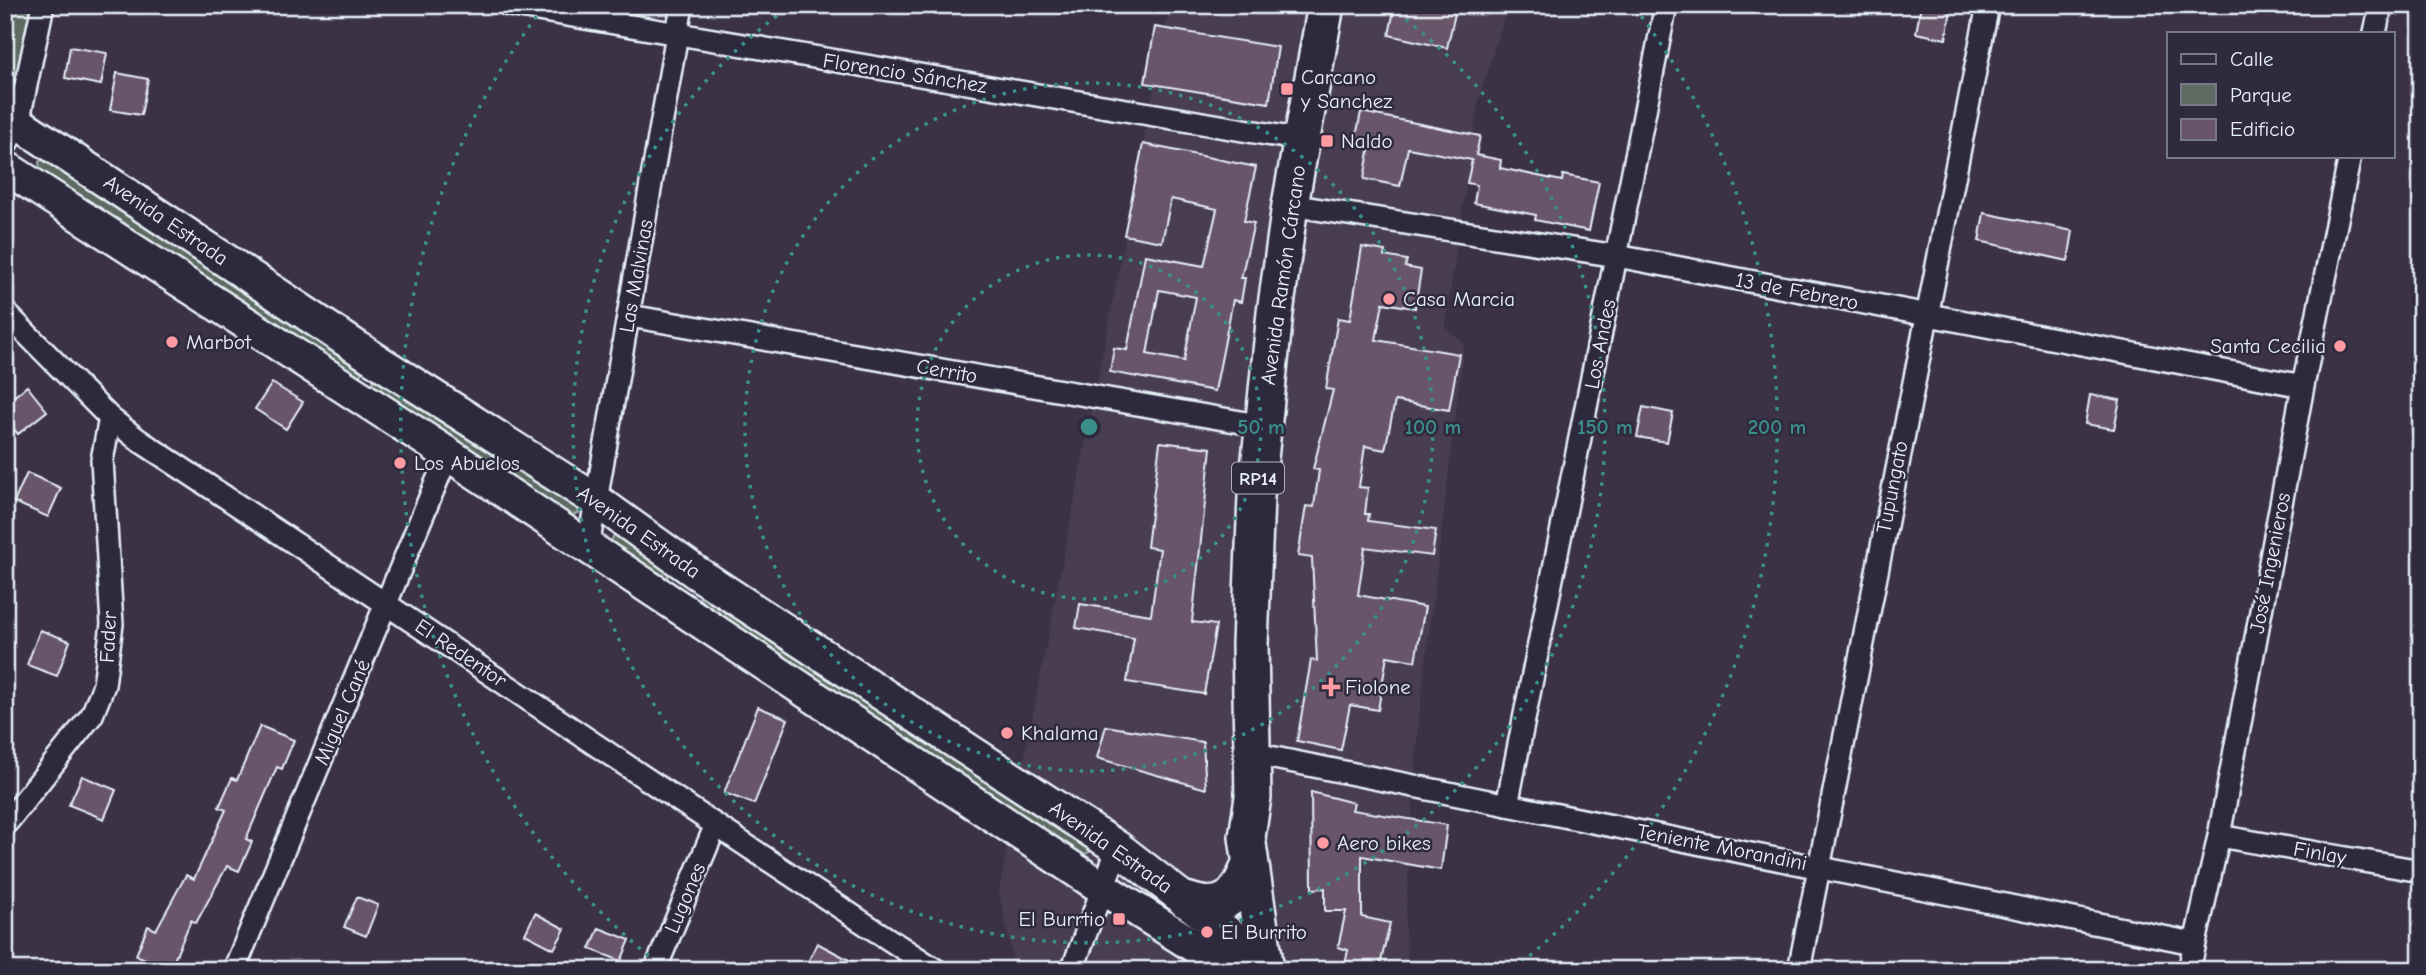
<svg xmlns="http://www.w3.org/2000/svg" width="2426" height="975" font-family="'Comic Neue',sans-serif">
  <rect width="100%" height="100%" fill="#3b3246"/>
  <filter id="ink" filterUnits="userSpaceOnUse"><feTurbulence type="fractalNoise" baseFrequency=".0143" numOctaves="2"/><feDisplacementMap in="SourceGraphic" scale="14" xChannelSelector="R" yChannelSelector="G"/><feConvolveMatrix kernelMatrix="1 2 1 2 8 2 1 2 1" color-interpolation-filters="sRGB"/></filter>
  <g filter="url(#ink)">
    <path fill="#493c51" d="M1170 5H1508L1479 99 1445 327 1464 344 1418 727 1405 927 1409 970H1015L999 890Z"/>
    <g fill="#5d6b62" stroke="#a2aead" stroke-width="2">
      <path d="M5 5H34L14 84 5 80Z"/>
      <path d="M44 157 363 369 359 378 40 173 39 162Z"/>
      <path d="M376 377 581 507 579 513 568 516 371 385Z"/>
      <path d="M615 533 671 573 664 580 610 543Z"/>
      <path d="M703 595 1093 848 1092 851 1080 856 695 602Z"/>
    </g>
    <g fill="#69546b" stroke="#e8f1f8" stroke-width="2" fill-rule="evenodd">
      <path d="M1395 5H1457L1447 48 1389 35Z"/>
      <path d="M1921 5 1951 10 1946 39 1916 33Z"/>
      <path d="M1155 27 1278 47 1269 103 1145 83Z"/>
      <path d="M70 47 107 53 101 85 65 78Z"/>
      <path d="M117 73 148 79 141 115 110 110Z"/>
      <path d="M1361 112 1480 136 1476 155 1501 160 1500 168 1562 181 1563 175 1599 182 1589 231 1535 220 1536 215 1474 203 1477 185 1467 183 1472 160 1408 148 1400 186 1364 179 1371 140 1356 137Z"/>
      <path d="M1143 144 1256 167 1244 221 1254 223 1241 278H1245L1241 302 1233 300 1215 391 1110 372 1114 348 1127 350 1145 255 1204 266 1217 209 1171 199 1162 242 1124 235ZM1159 290 1196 297 1184 361 1147 354Z"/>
      <path d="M1984 213 2073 231 2068 261 1979 241Z"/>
      <path d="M1362 247 1385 251 1384 256 1407 260 1405 267 1421 270 1415 308 1383 303 1376 340 1459 354 1449 410 1395 401 1385 450 1365 446 1359 487 1368 488 1365 514H1369L1368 521 1436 530 1432 556 1365 547 1358 595 1425 607 1415 661 1387 656 1378 710 1350 705 1341 750 1297 741 1311 660 1317 661 1312 558 1298 556 1306 506 1314 507 1319 470 1313 469 1333 390 1326 389 1338 318 1350 320Z"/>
      <path d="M272 383 303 402 286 429 255 409Z"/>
      <path d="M27 386 47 411 18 434 5 419V404Z"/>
      <path d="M2090 395 2120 400 2114 429 2085 424Z"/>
      <path d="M1643 407 1673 413 1667 442 1637 437Z"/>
      <path d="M1160 442 1211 448 1192 622 1216 625 1204 694 1127 682 1134 638 1076 628 1080 604 1151 615 1160 549 1147 547Z"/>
      <path d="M27 473 61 488 48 517 14 502Z"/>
      <path d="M40 630 70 641 57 676 27 665Z"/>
      <path d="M758 707 788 719 754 804 724 793Z"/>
      <path d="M260 726 294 740 282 769 277 767 246 839 252 842 239 871 227 866 196 923 191 920 170 970 136 955 148 926 156 930 186 875 194 879 226 810 219 807 232 778 237 780Z"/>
      <path d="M1106 726 1203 742 1206 789 1097 758Z"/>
      <path d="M82 776 116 790 104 819 69 805Z"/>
      <path d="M1311 792 1354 803 1352 810 1447 825 1441 870 1362 856V917L1390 923 1379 970H1344L1348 950 1338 947 1346 911H1325V888L1312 889Z"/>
      <path d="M357 897 378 905 366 936 344 927Z"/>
      <path d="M535 913 565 929 554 949 525 934Z"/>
      <path d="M599 928 630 940 621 961 590 949Z"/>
      <path d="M817 943 868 970H818L807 964Z"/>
    </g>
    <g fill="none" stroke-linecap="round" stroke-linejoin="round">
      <defs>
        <g id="street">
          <path d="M508 5 1302 140"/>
          <path d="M2375 33 2381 5"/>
          <path d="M5 146 18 123 43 5"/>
          <path d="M1290 205 1617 256 2303 386"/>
          <path d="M5 312 110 418 140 441C407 615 668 797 936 970"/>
          <path d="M630 316 1264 426"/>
          <path d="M588 547 682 5"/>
          <path d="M1250 753 2193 943"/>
          <path d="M1507 805 1666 5"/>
          <path d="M5 825 92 715 104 685 112 624 102 460 110 418"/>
          <path d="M2219 836 2421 871"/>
          <path d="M234 970 448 454"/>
          <path d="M655 970 715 827"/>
          <path d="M1072 970 1118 848"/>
          <path d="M1799 970 1988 5"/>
          <path d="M2189 970 2219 836 2303 386 2350 156"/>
        </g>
        <g id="secondary">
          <path d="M5 114 373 358 597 501 697 573 1118 848 1265 962"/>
          <path d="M5 167 448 454 1104 889 1232 970"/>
        </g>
        <g id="primary">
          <path d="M1186 900C1224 913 1237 898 1250 864"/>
          <path d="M1266 970 1247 837 1253 797 1250 644 1256 497 1275 313 1290 205 1326 5"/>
        </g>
      </defs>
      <use href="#street" stroke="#e8f1f8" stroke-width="26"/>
      <use href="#secondary" stroke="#e8f1f8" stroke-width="37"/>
      <use href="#primary" stroke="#e8f1f8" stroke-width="40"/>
      <use href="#street" stroke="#2f2a3d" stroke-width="21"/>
      <use href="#secondary" stroke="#2f2a3d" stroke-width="32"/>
      <use href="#primary" stroke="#2f2a3d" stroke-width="35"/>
    </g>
  </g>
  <g fill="none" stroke="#3a8f8a" stroke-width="3.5" stroke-dasharray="3.5 7">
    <circle cx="1089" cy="427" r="172"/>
    <circle cx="1089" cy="427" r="344"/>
    <path d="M1389 7A516 516 0 1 1 789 7"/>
    <path d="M665 969A688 688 0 0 1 543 8M1635 8A688 688 0 0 1 1513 969"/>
  </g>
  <g fill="#ff9aa2" stroke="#2f2a3d" stroke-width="2.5">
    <rect x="1280" y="82" width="14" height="14" rx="3.5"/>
    <rect x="1320" y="134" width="14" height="14" rx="3.5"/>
    <circle cx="1389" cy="299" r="7"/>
    <circle cx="172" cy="342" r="7"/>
    <circle cx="2340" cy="346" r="7"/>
    <circle cx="400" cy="463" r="7"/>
    <path d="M1327.5 676.5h7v7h7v7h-7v7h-7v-7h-7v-7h7z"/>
    <circle cx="1007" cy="733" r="7"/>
    <circle cx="1323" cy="843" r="7"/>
    <rect x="1112" y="912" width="14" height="14" rx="3.5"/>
    <circle cx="1207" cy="932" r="7"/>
  </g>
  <g text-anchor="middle" stroke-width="5" stroke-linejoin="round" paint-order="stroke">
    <rect fill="#2f2a3d" stroke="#b0b5c0" stroke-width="2" x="1232" y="462.5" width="52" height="31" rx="5"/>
    <g font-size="19" font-weight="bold" fill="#e8f1f8">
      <text x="1258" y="485">RP14</text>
    </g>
    <g font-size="21" fill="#e8f1f8" stroke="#2f2a3d">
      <text transform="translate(905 73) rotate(9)" y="7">Florencio Sánchez</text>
      <text transform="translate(166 220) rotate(34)" y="7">Avenida Estrada</text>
      <text transform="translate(1283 275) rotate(-82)" y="7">Avenida Ramón Cárcano</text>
      <text transform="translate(636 276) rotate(-80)" y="7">Las Malvinas</text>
      <text transform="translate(1797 291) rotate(11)" y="7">13 de Febrero</text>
      <text transform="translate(1600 344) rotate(-79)" y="7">Los Andes</text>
      <text transform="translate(947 371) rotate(10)" y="7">Cerrito</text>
      <text transform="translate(1892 487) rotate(-79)" y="7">Tupungato</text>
      <text transform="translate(639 532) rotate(35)" y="7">Avenida Estrada</text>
      <text transform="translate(2270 563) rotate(-79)" y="7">José Ingenieros</text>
      <text transform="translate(108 637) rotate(-87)" y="7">Fader</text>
      <text transform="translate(461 653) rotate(34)" y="7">El Redentor</text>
      <text transform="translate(342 712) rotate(-67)" y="7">Miguel Cané</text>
      <text transform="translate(1111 847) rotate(35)" y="7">Avenida Estrada</text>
      <text transform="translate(1722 847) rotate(11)" y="7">Teniente Morandini</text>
      <text transform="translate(2320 853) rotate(10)" y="7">Finlay</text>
      <text transform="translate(685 898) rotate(-67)" y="7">Lugones</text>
    </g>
    <g font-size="21" fill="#e8f1f8" stroke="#2f2a3d" text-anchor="start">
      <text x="1301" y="84">Carcano<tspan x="1301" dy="24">y Sanchez</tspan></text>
      <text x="1341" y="148">Naldo</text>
      <text x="1403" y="306">Casa Marcia</text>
      <text x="186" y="349">Marbot</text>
      <text x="2326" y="353" text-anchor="end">Santa Cecilia</text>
      <text x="414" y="470">Los Abuelos</text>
      <text x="1345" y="694">Fiolone</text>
      <text x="1021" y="740">Khalama</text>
      <text x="1337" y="850">Aero bikes</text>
      <text x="1105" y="926" text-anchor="end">El Burrtio</text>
      <text x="1221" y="939">El Burrito</text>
    </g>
  </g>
  <circle cx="1089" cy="427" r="10" fill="#3a8f8a" stroke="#2f2a3d" stroke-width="3.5"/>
  <g font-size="21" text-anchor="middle" font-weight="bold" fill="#3a8f8a" stroke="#2f2a3d" stroke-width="5" stroke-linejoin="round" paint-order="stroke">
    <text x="1261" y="434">50 m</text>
    <text x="1433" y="434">100 m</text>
    <text x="1605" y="434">150 m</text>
    <text x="1777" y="434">200 m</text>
  </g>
  <rect width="2426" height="975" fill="none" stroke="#2f2a3d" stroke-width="28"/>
  <rect x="14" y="14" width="2398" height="947" fill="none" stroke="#e8f1f8" stroke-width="2.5" filter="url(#ink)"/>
  <rect x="2167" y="32" width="228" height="126" fill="#2f2a3d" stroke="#797a88" stroke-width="2"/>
  <rect x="2181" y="54" width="35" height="10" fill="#2f2a3d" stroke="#797a88" stroke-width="2"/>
  <text x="2230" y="66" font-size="21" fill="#e8f1f8">Calle</text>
  <rect x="2181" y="84" width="35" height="21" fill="#5d6b62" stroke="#797a88" stroke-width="2"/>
  <text x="2230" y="102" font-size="21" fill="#e8f1f8">Parque</text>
  <rect x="2181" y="119" width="35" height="21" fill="#69546b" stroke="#797a88" stroke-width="2"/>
  <text x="2230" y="136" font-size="21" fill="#e8f1f8">Edificio</text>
</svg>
